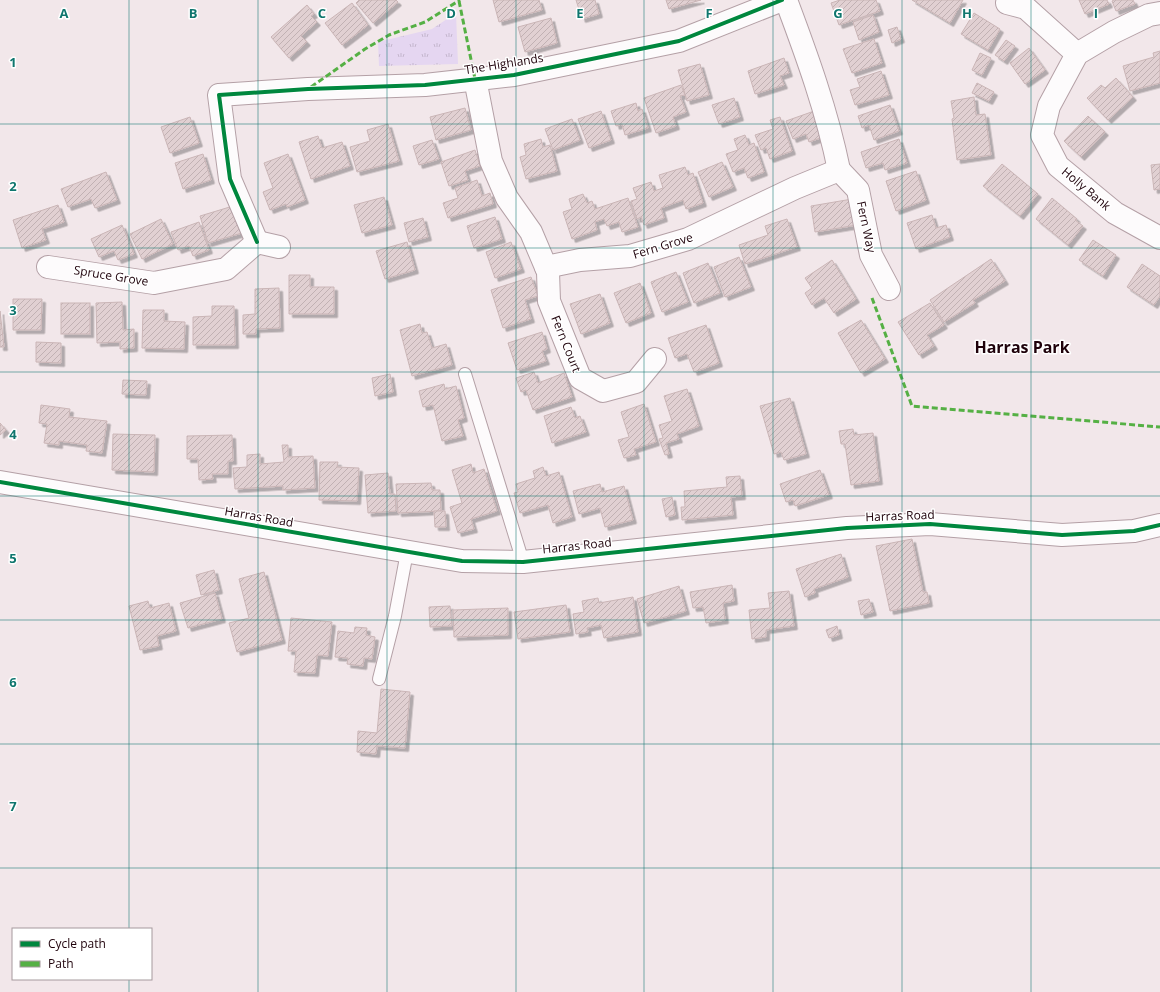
<svg xmlns="http://www.w3.org/2000/svg" width="1160" height="992" font-family="'Open Sans',sans-serif">
  <defs>
    <pattern id="grass-tufts" width="24" height="20" patternUnits="userSpaceOnUse"><rect width="24" height="20" fill="#e5d6f1"/><path d="M3 7l-1-3M5 7V3M7 7l1-3M15 17l-1-3M17 17v-4M19 17l1-3" fill="none" stroke="#c4b6cd"/></pattern>
    <pattern id="building-hatch" width="6" height="6" patternUnits="userSpaceOnUse"><rect width="6" height="6" fill="#e1d0d2"/><path d="M-1 1l2-2M0 6l6-6M5 7l2-2" fill="none" stroke="#c1b1b3"/></pattern>
    <filter id="shadow"><feDropShadow dx="3.5" dy="3.5" stdDeviation="0" flood-color="#0004"/></filter>
  </defs>
  <rect width="100%" height="100%" fill="#f2e7ea"/>
  <path fill="url(#grass-tufts)" d="M456 13 458 64 379 66 378 42 432 29Z"/>
  <g fill="url(#building-hatch)" stroke="#cab5b6" filter="url(#shadow)">
    <path d="M359 0H396L398 2 373 23 356 3Z"/>
    <path d="M493 0H539L542 10 499 22Z"/>
    <path d="M576 0H595L599 14 582 19Z"/>
    <path d="M666 0H701L669 9Z"/>
    <path d="M840 0H876L880 11 839 25 831 3Z"/>
    <path d="M912 0H963L950 23Z"/>
    <path d="M1079 0H1107L1109 4 1085 14Z"/>
    <path d="M1114 0H1133L1135 4 1116 11 1112 1Z"/>
    <path d="M352 3 368 25 342 45 325 23Z"/>
    <path d="M307 5 314 14 311 16 317 22 301 36 307 42 289 58 271 37Z"/>
    <path d="M974 13 1000 29 988 50 961 34Z"/>
    <path d="M873 15 879 32 859 40 853 22Z"/>
    <path d="M551 18 557 43 525 52 518 27Z"/>
    <path d="M897 27 901 39 892 43 888 30Z"/>
    <path d="M874 39 882 63 852 73 843 49Z"/>
    <path d="M1006 40 1015 46 1004 61 995 55Z"/>
    <path d="M1029 48 1045 70 1025 84 1010 63Z"/>
    <path d="M1160 51V83L1130 91 1123 66 1154 57 1153 53Z"/>
    <path d="M980 53 991 58 982 75 972 70Z"/>
    <path d="M784 58 789 73 780 76 784 85 755 94 748 71Z"/>
    <path d="M700 64 709 95 687 101 678 70Z"/>
    <path d="M881 71 889 95 855 105 850 90 860 87 857 79Z"/>
    <path d="M1116 78 1133 97 1108 120 1087 98 1101 85 1105 88Z"/>
    <path d="M977 83 994 92 989 101 972 93Z"/>
    <path d="M681 85 685 95 680 96 686 112 673 117 676 126 656 133 644 98Z"/>
    <path d="M974 97 976 115 985 114 991 155 957 160 952 119 954 118 951 101Z"/>
    <path d="M734 98 740 117 719 124 712 105Z"/>
    <path d="M636 103 638 111 642 109 648 128 625 135 622 124 616 126 611 111Z"/>
    <path d="M890 105 899 131 874 140 869 125 862 128 858 116Z"/>
    <path d="M465 108 471 130 436 140 430 117Z"/>
    <path d="M817 110 826 136 809 142 806 134 793 139 786 121Z"/>
    <path d="M601 111 611 140 589 148 578 119Z"/>
    <path d="M1088 116 1105 132 1081 157 1064 141Z"/>
    <path d="M190 117 199 143 170 153 161 127Z"/>
    <path d="M780 117 792 151 770 159 766 148 761 150 755 135 773 129 770 120Z"/>
    <path d="M572 119 580 140 553 150 545 129Z"/>
    <path d="M388 124 399 161 357 172 350 147 370 141 367 130Z"/>
    <path d="M745 135 749 145 754 143 764 172 748 178 744 168 733 172 726 154 738 150 734 139Z"/>
    <path d="M318 136 322 148 342 142 350 166 311 179 299 142Z"/>
    <path d="M541 139 543 147 550 145 557 171 526 179 520 157 526 155 524 144Z"/>
    <path d="M899 139 907 163 885 170 883 163 866 168 861 152Z"/>
    <path d="M432 140 439 159 419 165 413 146Z"/>
    <path d="M475 150 480 166 465 171 468 180 449 186 441 162Z"/>
    <path d="M203 154 211 180 183 189 175 163Z"/>
    <path d="M288 154 305 200 287 207 286 204 270 210 263 192 273 188 264 163Z"/>
    <path d="M722 162 733 187 709 197 698 172Z"/>
    <path d="M1002 164 1038 194 1020 216 983 186Z"/>
    <path d="M1160 164V189L1154 190 1151 165Z"/>
    <path d="M685 167 688 175 693 173 703 203 686 209 683 200 661 208 664 218 644 225 641 217 637 219 631 201 637 199 633 188 651 182 654 191 663 188 659 175Z"/>
    <path d="M916 171 926 200 896 211 886 181Z"/>
    <path d="M106 172 117 200 95 208 91 199 68 207 61 189Z"/>
    <path d="M477 180 482 196 490 193 493 204 448 218 443 203 458 198 455 188Z"/>
    <path d="M583 194 587 203 592 201 595 209 628 198 638 227 622 232 619 222 607 226 604 219 595 222 597 230 572 239 563 212 572 209 569 199Z"/>
    <path d="M384 197 392 225 362 233 354 205Z"/>
    <path d="M858 198 863 224 815 232 811 206Z"/>
    <path d="M1052 198 1077 219 1075 220 1083 226 1068 245 1036 219Z"/>
    <path d="M58 205 64 222 42 229 46 240 22 248 13 220Z"/>
    <path d="M233 206 242 233 208 243 200 216Z"/>
    <path d="M932 215 936 228 946 225 950 237 916 249 907 223Z"/>
    <path d="M495 217 502 239 474 248 467 226Z"/>
    <path d="M423 218 428 237 409 242 404 223Z"/>
    <path d="M161 219 173 244 142 259 130 234Z"/>
    <path d="M787 219 797 247 745 264 739 245 768 235 765 226Z"/>
    <path d="M199 222 209 250 193 256 189 246 178 250 171 232Z"/>
    <path d="M122 225 134 254 118 260 114 251 99 257 91 239Z"/>
    <path d="M1093 240 1116 255 1103 276 1079 260Z"/>
    <path d="M407 242 415 270 385 279 376 251Z"/>
    <path d="M511 242 521 269 495 278 486 252Z"/>
    <path d="M739 257 751 287 725 297 714 267Z"/>
    <path d="M991 259 1005 281 973 300 975 303 944 322 930 300Z"/>
    <path d="M832 260 856 299 834 313 824 298 812 305 805 293 812 288 805 278Z"/>
    <path d="M708 263 720 293 694 303 683 273Z"/>
    <path d="M1142 264 1160 276V296L1154 305 1127 287Z"/>
    <path d="M676 272 688 302 662 312 651 282Z"/>
    <path d="M289 275H310V287H334V314H289Z"/>
    <path d="M531 277 538 296 525 300 531 319 503 328 491 290Z"/>
    <path d="M640 283 651 313 626 323 614 293Z"/>
    <path d="M279 288 280 328 256 329V334H243V315L255 314V289Z"/>
    <path d="M600 294 610 323 581 334 570 304Z"/>
    <path d="M13 299H42L41 330H13Z"/>
    <path d="M122 302 123 330 134 329V348L120 349V342L97 343 96 303Z"/>
    <rect x="61" y="303" width="29" height="31"/>
    <path d="M930 303 944 325 927 335 934 346 919 355 898 322Z"/>
    <path d="M212 306H234L235 345H193V317L212 316Z"/>
    <path d="M143 310H164V321L185 322 184 349 142 348Z"/>
    <path d="M0 311 4 347H0Z"/>
    <path d="M861 320 885 359 861 373 838 333Z"/>
    <path d="M420 324 422 333 427 332 432 348 446 344 452 365 412 376 400 330Z"/>
    <path d="M706 325 719 363 694 372 687 354 675 358 668 338Z"/>
    <path d="M542 332 547 349 542 351 546 361 517 370 508 343Z"/>
    <path d="M36 342 61 343V363L36 362Z"/>
    <path d="M534 372 538 383 564 373 572 397 533 410 526 390 521 392 516 378Z"/>
    <path d="M390 374 393 392 375 396 372 378Z"/>
    <path d="M123 380 147 381 146 395 122 394Z"/>
    <path d="M444 384 445 389 456 386 464 418 458 420 463 436 442 441 433 405 423 407 419 391Z"/>
    <path d="M687 389 699 426 677 434 679 439 666 443 669 454 665 455 659 439 663 438 659 425 672 421 664 396Z"/>
    <path d="M790 398 806 454 784 460 781 452 774 454 760 406Z"/>
    <path d="M644 404 656 442 634 449 636 455 624 458 618 440 629 437 621 412Z"/>
    <path d="M41 405 70 409 69 417 107 421 102 453 86 451 87 445 59 441V445L44 443 47 424 39 423Z"/>
    <path d="M571 407 575 418 580 416 586 432 552 443 544 416Z"/>
    <path d="M0 423 6 430 0 435Z"/>
    <path d="M853 429 854 435 873 433 879 481 851 485 845 444H841L839 431Z"/>
    <path d="M113 434 155 435 154 472 112 470Z"/>
    <path d="M232 435 233 461H228V474H212L213 479 199 480 198 459H187V436Z"/>
    <path d="M282 445H288V457L313 456 315 488 283 490V486L235 489 233 468 247 467V455L260 454V464L284 462Z"/>
    <path d="M320 462H338L337 467 359 468 357 501 319 500Z"/>
    <path d="M471 464 473 473 484 469 497 511 471 519 474 529 458 533 450 507 462 503 452 470Z"/>
    <path d="M543 467 546 476 559 472 572 517 553 523 548 505 520 513 514 493 518 492 516 484 535 478 533 471Z"/>
    <path d="M820 470 829 495 795 506 793 500 786 502 780 484Z"/>
    <path d="M388 473 390 494H395L396 511 368 513 365 475Z"/>
    <path d="M740 476 742 496 731 497 733 515 682 520 681 507H685L684 491 727 487 726 477Z"/>
    <path d="M431 483 432 490H440L441 511 398 513 396 484Z"/>
    <path d="M600 484 602 492 624 486 633 520 605 527 600 508 579 514 573 491Z"/>
    <path d="M672 497 675 515 666 517 662 499Z"/>
    <path d="M434 511H445L446 527H435Z"/>
    <path d="M912 539 923 592H927L929 603 890 611 876 546Z"/>
    <path d="M841 554 848 577 814 589 815 593 805 597 796 569Z"/>
    <path d="M214 570 219 590 201 595 196 575Z"/>
    <path d="M264 572 282 640 237 652 229 623 249 618 239 579Z"/>
    <path d="M732 585 734 601 723 603 725 620 706 623 703 607 693 608 690 592Z"/>
    <path d="M679 586 686 611 644 623 637 599Z"/>
    <path d="M789 591 794 626 766 630V637L752 639 749 610 770 608 768 593Z"/>
    <path d="M215 593 222 619 188 628 180 603Z"/>
    <path d="M633 597 638 632 604 638 601 625 587 628 588 632 576 634 573 614 584 612 582 601 598 598 599 603Z"/>
    <path d="M869 599 873 612 861 615 858 601Z"/>
    <path d="M148 601 150 608 169 603 176 631 157 636 159 646 140 650 129 606Z"/>
    <path d="M566 605 570 632 518 639 514 612Z"/>
    <path d="M450 606 452 626 430 627 429 607Z"/>
    <path d="M508 608V635L454 637 453 610Z"/>
    <path d="M291 618 332 622 328 656 317 655 315 673 294 672 296 651H288Z"/>
    <path d="M837 626 839 635 829 638 826 630Z"/>
    <path d="M355 627 367 628 366 635 375 637 372 659 364 658 363 666 347 664 348 658 335 657 338 631 354 633Z"/>
    <path d="M381 689 410 692 405 748 377 746 376 754 357 752 358 731 377 733Z"/>
  </g>
  <g fill="none" stroke-linecap="round" stroke-linejoin="round">
    <defs>
      <g id="lane">
        <path d="M465 374 523 562"/>
        <path d="M379 679 395 616 407 552"/>
      </g>
      <g id="street">
        <path d="M786 0C807 56 827 111 839 170"/>
        <path d="M1007 3 1026 8 1077 54"/>
        <path d="M1160 13 1149 15 1114 32 1077 54 1049 106 1042 135 1058 166 1115 213 1160 238"/>
        <path d="M475 79 491 161 507 198 531 232 548 272 549 301 580 378 603 391 636 382 655 359"/>
        <path d="M839 170 858 190 871 255 889 289"/>
        <path d="M257 242 230 179 219 95 308 89 425 85 514 75 679 41 782 0"/>
        <path d="M48 267 154 283 226 269 257 242 279 247"/>
        <path d="M546 267 580 260 630 256 688 239 795 188 839 170"/>
        <path d="M0 482 462 561 523 562 847 528 930 524 1062 535 1134 531 1160 525"/>
      </g>
    </defs>
    <use href="#lane" stroke="#b4a0a6" stroke-width="14"/>
    <use href="#street" stroke="#b4a0a6" stroke-width="24"/>
    <use href="#lane" stroke="#fdfbfc" stroke-width="12"/>
    <use href="#street" stroke="#fdfbfc" stroke-width="22"/>
    <g stroke="#55b044" stroke-width="3" stroke-dasharray="6 3" stroke-linecap="butt">
      <path d="M459 1 475 79"/>
      <path d="M311 87 365 49 389 35 425 22 460 0"/>
      <path d="M872 298 912 406 1160 427"/>
    </g>
    <defs>
      <g id="cycleway">
        <path d="M257 242 230 179 219 95 308 89 425 85 514 75 679 41 782 0"/>
        <path d="M0 482 462 561 523 562 847 528 930 524 1062 535 1134 531 1160 525"/>
      </g>
    </defs>
    <use href="#cycleway" stroke="#fff" stroke-width="6"/>
    <use href="#cycleway" stroke="#00873e" stroke-width="4"/>
  </g>
  <path fill="none" stroke="#0f766e" stroke-width="1" stroke-opacity="0.55" d="M129 0V929M258 0V992M387 0V992M516 0V992M644 0V992M773 0V992M902 0V992M1031 0V992M0 124H1160M0 248H1160M0 372H1160M0 496H1160M0 620H1160M0 744H1160M0 868H1160M129 979V992"/>
  <g text-anchor="middle" stroke-width="3" stroke-linejoin="round" paint-order="stroke">
    <g font-size="12" fill="#1f020b" stroke="#fff">
      <text transform="translate(504 64) rotate(-9)" y="4">The Highlands</text>
      <text transform="translate(1086 189) rotate(40)" y="4">Holly Bank</text>
      <text transform="translate(866 227) rotate(78)" y="4">Fern Way</text>
      <text transform="translate(663 246) rotate(-17)" y="4">Fern Grove</text>
      <text transform="translate(111 276) rotate(9)" y="4">Spruce Grove</text>
      <text transform="translate(566 344) rotate(68)" y="4">Fern Court</text>
      <text transform="translate(900 516) rotate(-2)" y="4">Harras Road</text>
      <text transform="translate(259 517) rotate(10)" y="4">Harras Road</text>
      <text transform="translate(577 546) rotate(-6)" y="4">Harras Road</text>
    </g>
    <g font-size="16" font-weight="bold" fill="#1f020b" stroke="#fff">
      <text x="1022" y="353">Harras Park</text>
    </g>
  </g>
  <g font-size="13" text-anchor="middle" font-weight="bold" fill="#0f766e" stroke="#fff" stroke-width="3" stroke-linejoin="round" paint-order="stroke">
    <text x="64" y="18">A</text>
    <text x="193" y="18">B</text>
    <text x="322" y="18">C</text>
    <text x="451" y="18">D</text>
    <text x="580" y="18">E</text>
    <text x="709" y="18">F</text>
    <text x="838" y="18">G</text>
    <text x="967" y="18">H</text>
    <text x="1096" y="18">I</text>
    <text x="13" y="67">1</text>
    <text x="13" y="191">2</text>
    <text x="13" y="315">3</text>
    <text x="13" y="439">4</text>
    <text x="13" y="563">5</text>
    <text x="13" y="687">6</text>
    <text x="13" y="811">7</text>
  </g>
  <rect x="12" y="928" width="140" height="52" fill="#ffffff" stroke="#a59a9d"/>
  <rect x="20" y="941" width="20" height="6" fill="#00873e" stroke="#a59a9d"/>
  <text x="48" y="948" font-size="12" fill="#1f020b">Cycle path</text>
  <rect x="20" y="961" width="20" height="6" fill="#55b044" stroke="#a59a9d"/>
  <text x="48" y="968" font-size="12" fill="#1f020b">Path</text>
</svg>
